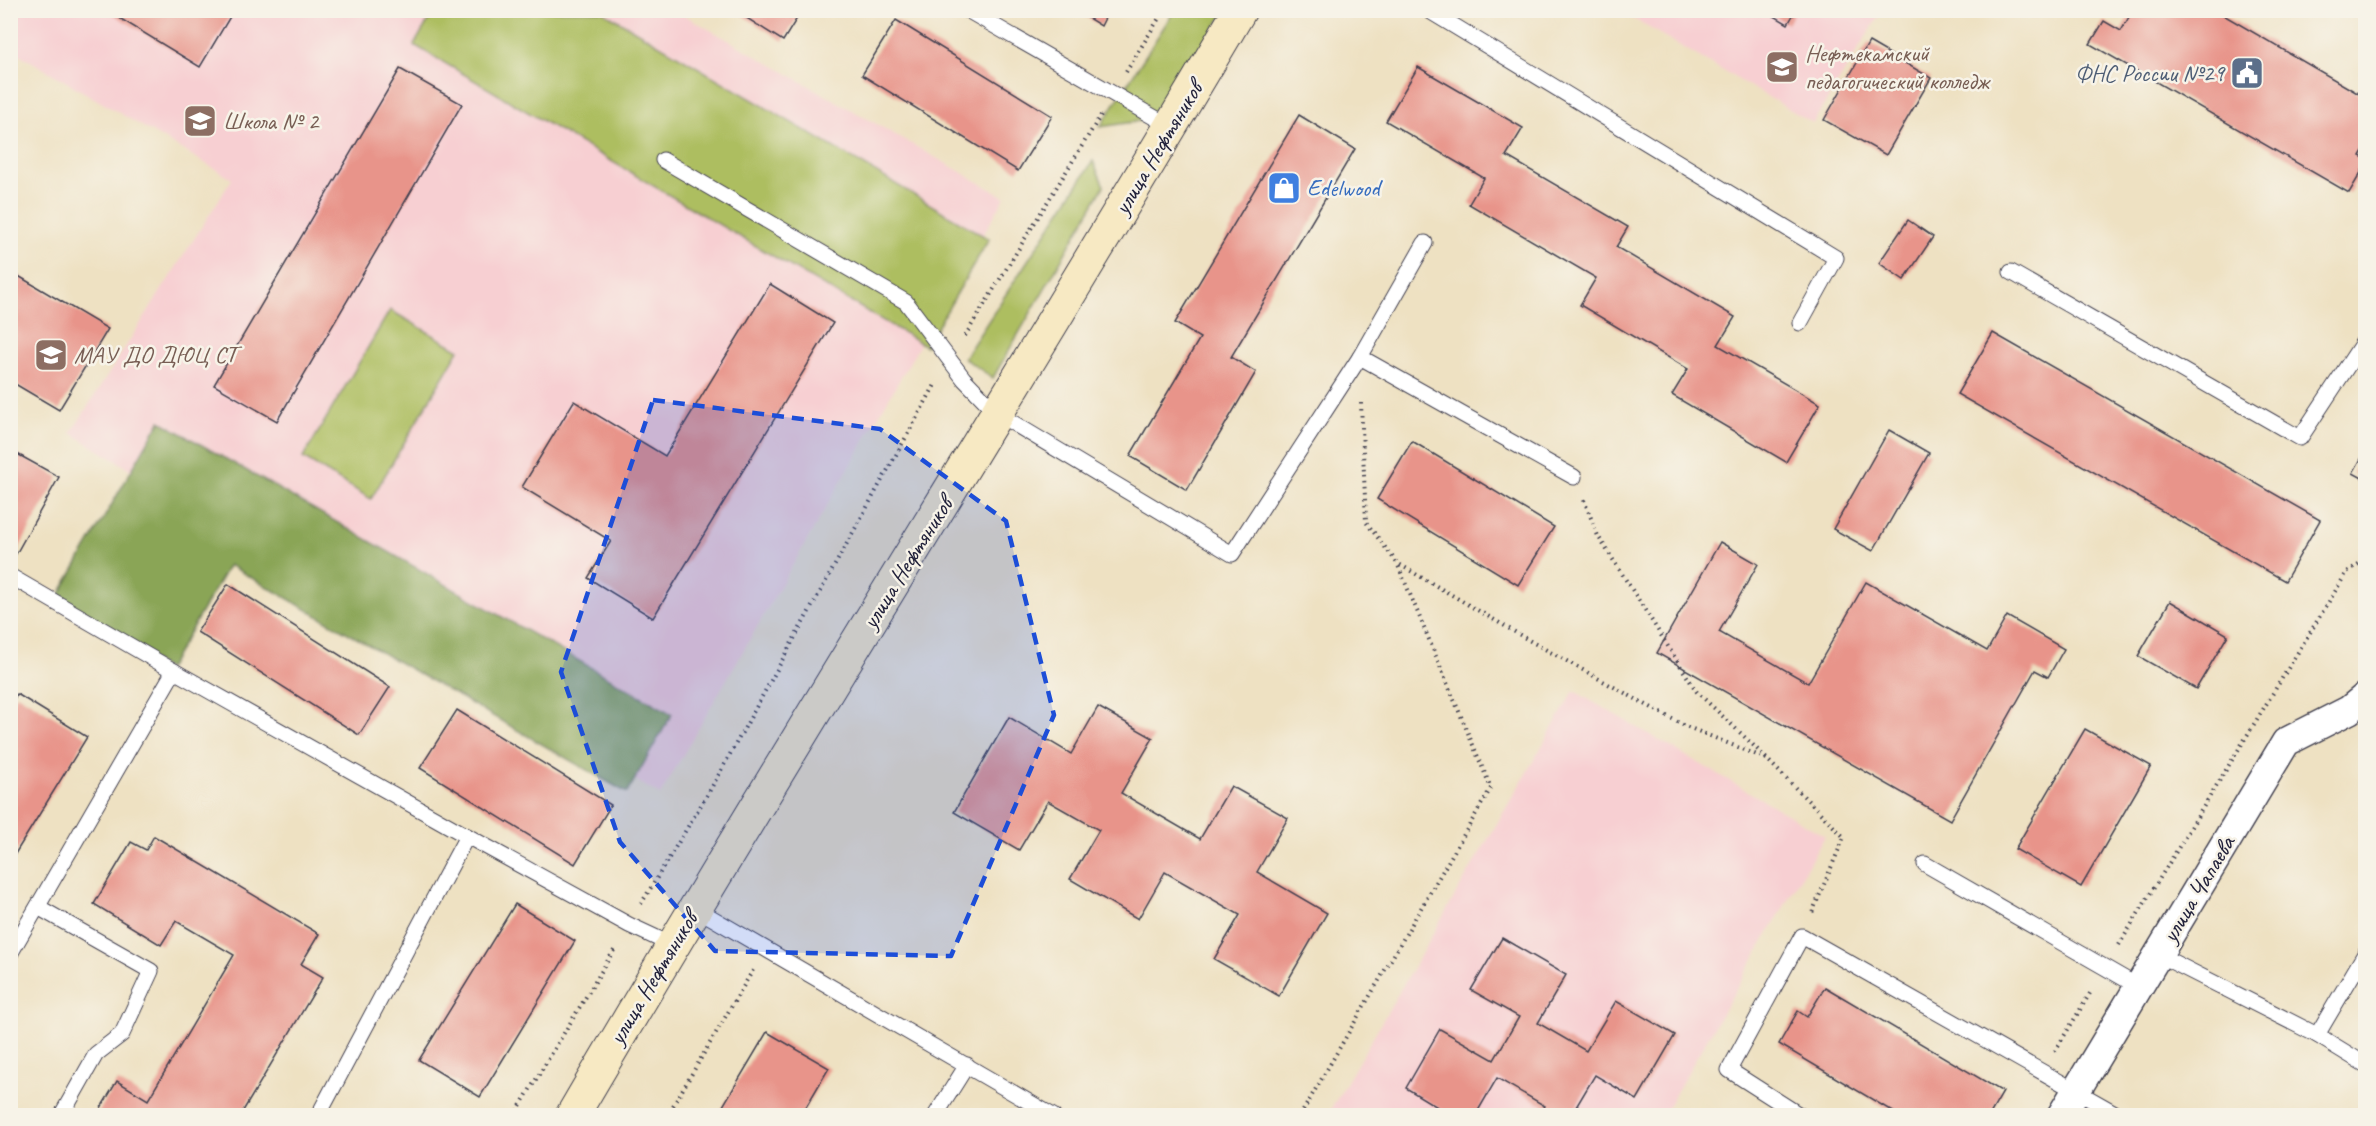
<svg xmlns="http://www.w3.org/2000/svg" width="2376" height="1126" font-family="Caveat,sans-serif">
  <rect width="100%" height="100%" fill="#f7f3e8"/>
  <filter id="ink" filterUnits="userSpaceOnUse"><feTurbulence type="fractalNoise" baseFrequency=".0167" numOctaves="2"/><feDisplacementMap in="SourceGraphic" scale="12" xChannelSelector="R" yChannelSelector="G"/><feConvolveMatrix kernelMatrix="1 2 1 2 8 2 1 2 1" color-interpolation-filters="sRGB"/></filter>
  <filter id="wash" filterUnits="userSpaceOnUse"><feTurbulence type="fractalNoise" baseFrequency=".008" numOctaves="4" result="noise"/><feDisplacementMap in="SourceGraphic" scale="24" xChannelSelector="R" yChannelSelector="G"/><feGaussianBlur stdDeviation="1.35" result="paint"/><feColorMatrix in="noise" values="0 0 0 0 0 0 0 0 0 0 0 0 0 0 0 0 0 1.4 0 .05"/><feComposite in="paint" operator="in"/></filter>
  <g filter="url(#wash)">
    <rect width="100%" height="100%" fill="#eee1c2"/>
    <g fill="#f7cfd2">
      <path d="M11 11H677L1005 197 660 795 71 433 232 179 17 53 11 64Z"/>
      <path d="M1620 11H1882L1813 123Z"/>
      <path d="M1574 691 1825 836 1663 1115 1327 1116Z"/>
    </g>
    <g fill="#adbe61" stroke="#68704e" stroke-width="1.5">
      <path d="M434 11H602L989 239 926 346 414 45Z"/>
      <path d="M1174 11H1225L1160 118 1100 127Z"/>
      <path d="M1093 161 1104 186 993 378 964 358Z"/>
      <path d="M390 310 459 350 371 499 303 458Z"/>
    </g>
    <path fill="#8aa557" stroke="#566449" stroke-width="1.5" d="M160 421 672 714 627 793 229 565 168 669 54 604Z"/>
    <g id="blocks">
      <g fill="#e8948a">
        <path d="M106 10H234L200 67Z"/>
        <path d="M734 10H802L783 41Z"/>
        <path d="M1075 10H1109L1101 26Z"/>
        <path d="M1764 10H1796L1788 24Z"/>
        <path d="M2133 10H2215L2366 98V146L2360 156 2366 159V164L2349 193 2090 44 2104 21 2121 31Z"/>
        <path d="M896 20 1052 116 1018 171 862 75Z"/>
        <path d="M1869 42 1931 78 1886 155 1824 120Z"/>
        <path d="M1418 67 1523 128 1506 156 1628 227 1616 247 1735 317 1718 345 1820 404 1786 462 1672 395 1688 369 1580 305 1596 278 1469 204 1484 178 1386 121Z"/>
        <path d="M400 69 462 104 277 421 214 385Z"/>
        <path d="M1299 115 1355 149 1231 357 1256 372 1187 490 1130 456 1200 338 1175 323Z"/>
        <path d="M1908 220 1933 237 1904 280 1879 263Z"/>
        <path d="M10 271 108 329 59 410 10 381Z"/>
        <path d="M770 284 833 323 653 618 588 578 611 541 522 487 574 401 665 456Z"/>
        <path d="M1993 333 2320 520 2285 581 1957 394Z"/>
        <path d="M1889 430 1929 453 1873 551 1833 529Z"/>
        <path d="M1412 441 1554 527 1518 585 1377 499Z"/>
        <path d="M10 450 59 477 16 554 10 551Z"/>
        <path d="M2366 450V480L2353 473Z"/>
        <path d="M1720 542 1758 564 1719 632 1808 683 1866 582 1987 651 2007 616 2064 649 2048 677 2035 670 1950 820 1657 653Z"/>
        <path d="M228 584 390 687 359 735 197 632Z"/>
        <path d="M2170 601 2228 635 2196 689 2138 656Z"/>
        <path d="M17 694 87 737 10 862V705Z"/>
        <path d="M1098 707 1153 738 1121 793 1200 839 1231 786 1288 818 1257 872 1327 913 1279 996 1214 959 1240 915 1165 872 1138 919 1070 879 1099 830 1048 801 1019 850 954 812 1009 717 1071 754Z"/>
        <path d="M457 710 611 805 575 864 420 768Z"/>
        <path d="M2085 729 2151 766 2081 887 2015 849Z"/>
        <path d="M154 836 319 934 301 964 323 977 240 1116H96L117 1081 148 1100 234 955 176 921 161 945 94 904 131 842 146 850Z"/>
        <path d="M515 904 575 941 480 1097 419 1060Z"/>
        <path d="M1502 938 1566 975 1538 1023 1586 1051 1616 1001 1675 1035 1637 1100 1595 1075 1576 1107 1591 1116H1539L1545 1106 1497 1078 1475 1116H1452L1406 1088 1440 1029 1494 1060 1519 1017 1471 990Z"/>
        <path d="M1825 987 2003 1092 1989 1116H1900L1779 1044 1798 1011 1807 1017Z"/>
        <path d="M767 1032 829 1068 803 1112 809 1116H717Z"/>
      </g>
    </g>
  </g>
  <g filter="url(#ink)">
    <use href="#blocks" fill-opacity="0" stroke="#413f4f" stroke-width="1.5"/>
    <g fill="none" stroke-linecap="round" stroke-linejoin="round">
      <defs>
        <g id="lane">
          <path d="M967 10 1171 127"/>
          <path d="M1428 10 1836 258 1800 323"/>
          <path d="M663 160 906 302 964 379 998 414 1232 554 1360 357 1425 243"/>
          <path d="M2011 272 2300 438 2366 338"/>
          <path d="M1360 357 1574 477"/>
          <path d="M10 576 174 671 467 836"/>
          <path d="M1925 864 2139 987"/>
          <path d="M38 907 151 971 122 1034 96 1054 61 1116"/>
          <path d="M695 908 1053 1116"/>
          <path d="M10 954 174 671"/>
          <path d="M2159 955 2317 1035 2366 1065"/>
          <path d="M2317 1035 2366 952"/>
          <path d="M318 1116 467 836 629 925 672 945"/>
          <path d="M935 1116 967 1065"/>
          <path d="M1801 1116 1729 1070 1802 936 2120 1116"/>
        </g>
        <path id="street" d="M2061 1116 2286 742 2349 710 2366 696"/>
        <path id="secondary" d="M572 1116C790 744 1021 381 1240 10"/>
      </defs>
      <use href="#lane" stroke="#413f4f" stroke-width="17"/>
      <use href="#street" stroke="#413f4f" stroke-width="31"/>
      <use href="#secondary" stroke="#413f4f" stroke-width="35"/>
      <g stroke="#413f4f" stroke-width="4" stroke-dasharray="1.5 4.5" stroke-linecap="butt">
        <path d="M1126 72 1164 10"/>
        <path d="M965 336 1101 115"/>
        <path d="M1361 403 1366 522 1397 563 1532 642 1683 725 1767 759"/>
        <path d="M1584 500 1598 536 1697 692 1750 742 1844 837 1812 913"/>
        <path d="M641 904 709 792 936 383"/>
        <path d="M2119 945 2347 572 2366 559"/>
        <path d="M2055 1051 2092 990"/>
        <path d="M514 1116 616 947"/>
        <path d="M667 1116 753 970"/>
        <path d="M1300 1116 1491 788 1397 563"/>
      </g>
      <use href="#lane" stroke="#fff" stroke-width="15"/>
      <use href="#street" stroke="#fff" stroke-width="28"/>
      <use href="#secondary" stroke="#f7e9c3" stroke-width="33"/>
    </g>
  </g>
  <path fill="#1d4ed8" fill-opacity="0.2" stroke="#1d4ed8" stroke-width="4.5" stroke-dasharray="12 8" stroke-linejoin="round" d="M653 400 880 429 1006 521 1054 715 951 956 715 951 620 842 561 672Z"/>
  <defs>
    <symbol id="university-square" viewBox="-11 -11 22 22"><rect x="-9" y="-9" width="18" height="18" rx="4" fill="#8d6e63" stroke="#f7f3e8"/><path d="M0-5L7-2L0 1L-7-2ZM-4 1L0 2.5L4 1V4Q0 6-4 4Z" fill="#fff"/></symbol>
    <symbol id="civic-square" viewBox="-11 -11 22 22"><rect x="-9" y="-9" width="18" height="18" rx="4" fill="#5c6f8a" stroke="#f7f3e8"/><path d="M-.6-6.5H3V-4.5H.6V-3L4-1V1h2V6H-6V1h2V-1L-.6-3ZM-1.2 2.5V6h2.4V2.5Z" fill="#fff"/></symbol>
    <symbol id="school-square" viewBox="-11 -11 22 22"><rect x="-9" y="-9" width="18" height="18" rx="4" fill="#8d6e63" stroke="#f7f3e8"/><path d="M0-5L7-2L0 1L-7-2ZM-4 1L0 2.5L4 1V4Q0 6-4 4Z" fill="#fff"/></symbol>
    <symbol id="shop-square" viewBox="-11 -11 22 22"><rect x="-9" y="-9" width="18" height="18" rx="4" fill="#3f7fe0" stroke="#f7f3e8"/><path d="M-5-2.5h2.3a2.7 3.5 0 0 1 5.4 0H5L5.5 6h-11ZM-1.5-2.5h3a1.5 2.3 0 0 0-3 0Z" fill="#fff"/></symbol>
  </defs>
  <g fill-rule="evenodd">
    <use href="#university-square" x="1763" y="48" width="38" height="38"/>
    <use href="#civic-square" x="2228" y="54" width="38" height="38"/>
    <use href="#school-square" x="181" y="102" width="38" height="38"/>
    <use href="#shop-square" x="1265" y="169" width="38" height="38"/>
    <use href="#school-square" x="32" y="336" width="38" height="38"/>
  </g>
  <g text-anchor="middle" stroke-width="5" stroke-linejoin="round" paint-order="stroke">
    <g font-size="24" fill="#785e54" stroke="#f7f3e8" text-anchor="start">
      <text x="1805" y="61">Нефтекамский<tspan x="1805" dy="28">педагогический колледж</tspan></text>
      <text x="223" y="129">Школа № 2</text>
      <text x="74" y="363">МАУ ДО ДЮЦ СТ</text>
    </g>
    <g font-size="24" fill="#4e5e75" stroke="#f7f3e8" text-anchor="end">
      <text x="2224" y="81">ФНС России №29</text>
    </g>
    <g font-size="24" fill="#22223b" stroke="#f7f3e8">
      <text transform="translate(1158 148) rotate(-59)" y="8">улица Нефтяников</text>
      <text transform="translate(907 563) rotate(-58)" y="8">улица Нефтяников</text>
      <text transform="translate(2198 889) rotate(-59)" y="8">улица Чапаева</text>
      <text transform="translate(653 978) rotate(-59)" y="8">улица Нефтяников</text>
    </g>
    <g font-size="24" fill="#366cbe" stroke="#f7f3e8" text-anchor="start">
      <text x="1307" y="196">Edelwood</text>
    </g>
  </g>
  <rect width="2376" height="1126" fill="none" stroke="#f7f3e8" stroke-width="36"/>
</svg>
